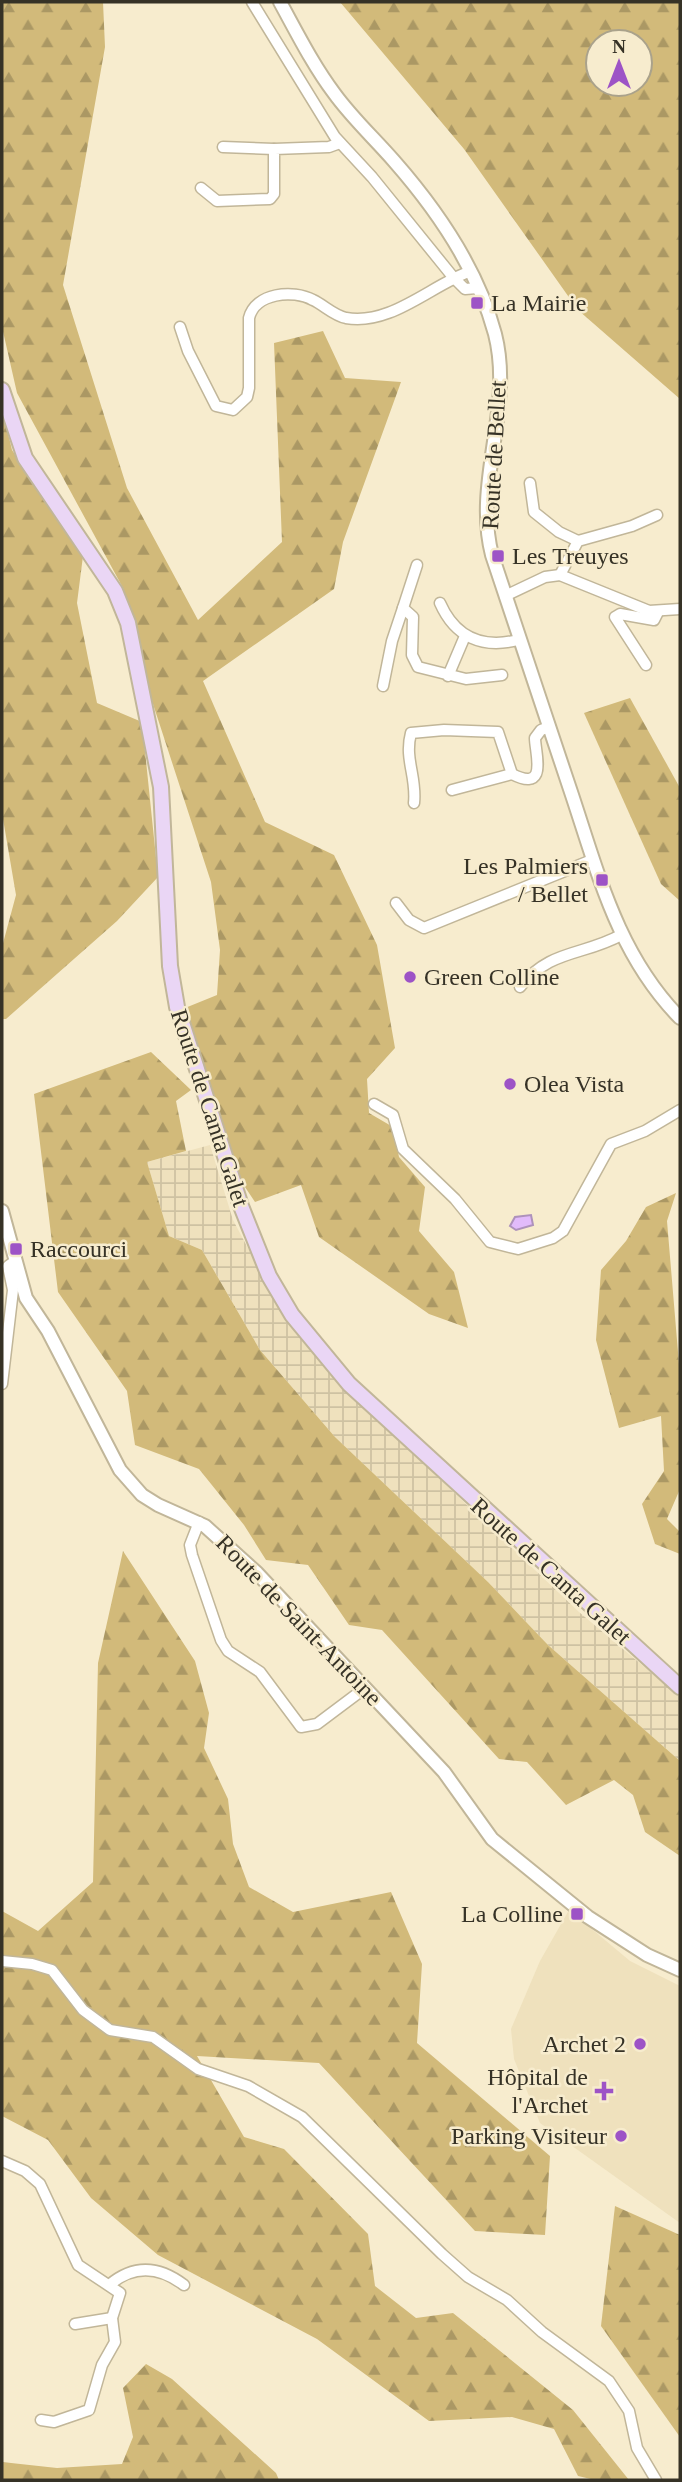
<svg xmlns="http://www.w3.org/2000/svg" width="682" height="2482" font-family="Georgia,serif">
  <defs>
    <pattern id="industrial-grid" width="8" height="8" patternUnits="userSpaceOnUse" patternTransform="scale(1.75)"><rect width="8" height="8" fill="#efe1bd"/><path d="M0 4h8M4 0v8" fill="none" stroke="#cec2a2"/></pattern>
    <pattern id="forest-firs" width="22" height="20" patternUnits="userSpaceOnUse" patternTransform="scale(1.75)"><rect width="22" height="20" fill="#d2ba7a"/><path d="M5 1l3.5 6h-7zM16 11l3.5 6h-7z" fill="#ab9864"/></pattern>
  </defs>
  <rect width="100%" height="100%" fill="#f7ecce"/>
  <path fill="#efe1bd" d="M569 1910 630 1961 680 1986V2223L540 2123 514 2059 511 2029 540 1961Z"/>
  <path fill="url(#industrial-grid)" d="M210 1145 233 1220 284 1316 334 1378 579 1612 680 1697V1761L548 1645 488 1582 335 1437 260 1350 202 1250 169 1236 147 1162Z"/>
  <g fill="url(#forest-firs)" fill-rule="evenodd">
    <path d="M2 2H103L105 47 63 285 127 488 198 620 282 542 274 343 323 331 345 378 401 382 343 542 334 589 203 681 265 822 334 855 377 945 395 1048 367 1079 369 1113 393 1127 399 1157 425 1187 419 1231 454 1272 468 1328 429 1314 319 1237 301 1185 255 1202 239 1178 185 1008 217 995 220 950 211 882 153 704 123 588 17 393 2 327Z"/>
    <path d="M340 2H680V399L578 310 464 149ZM640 42V84H598V42Z"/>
    <path d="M2 408 12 450 83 556 77 603 97 703 142 722 158 877 117 921 6 1019H2V947L16 895 2 813Z"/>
    <path d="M630 698 680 788V901L661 884 584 713Z"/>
    <path d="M151 1052 191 1090 176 1101 186 1151 147 1162 169 1236 202 1250 260 1350 335 1437 488 1582 548 1645 680 1761V1856L645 1832 633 1795 614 1780 566 1805 527 1762 499 1759 382 1630 349 1625 308 1565 266 1560 244 1525 199 1469 135 1445 127 1391 58 1292 34 1094Z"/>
    <path d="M676 1193 667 1221 680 1376V1489L667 1519 680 1532V1554L655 1544 642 1504 664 1471 661 1416 619 1428 596 1340 601 1270 626 1241 646 1207Z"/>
    <path d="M123 1551 195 1661 209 1713 204 1748 228 1799 233 1844 249 1887 293 1912 391 1892 422 1964 417 2043 550 2156 545 2235 475 2231 319 2063 197 2056 244 2137 284 2149 368 2234 375 2286 416 2318 453 2313 573 2410 629 2480H595L578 2476 554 2429 512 2417 429 2421 317 2339 158 2255 91 2198 48 2140 2 2116V1911L38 1931 93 1882 98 1663Z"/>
    <path d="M615 2206 680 2235V2437L601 2326Z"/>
    <path d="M146 2364 172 2379 276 2473 279 2480H2V2462L57 2468 122 2464 133 2437 123 2388Z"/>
  </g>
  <path fill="#e2bbfb" stroke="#ae92bb" stroke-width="2" d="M531 1215 533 1225 516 1230 510 1226 515 1217Z"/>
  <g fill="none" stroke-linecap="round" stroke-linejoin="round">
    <defs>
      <g id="minor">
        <path d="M252 2 335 137 372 177 453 277 465 289 478 288"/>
        <path d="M223 147 274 149"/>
        <path d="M201 188 217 201 270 199 274 194V149L329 147 340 143"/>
        <path d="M180 327 188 351 216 406 233 410 247 397 249 388V318C255 293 293 289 313 300 324 305 333 315 346 318 391 326 431 285 471 271"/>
        <path d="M530 483 534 512 559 532 578 541"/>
        <path d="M417 565 403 608 413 617 412 655 418 667 466 679 502 675"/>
        <path d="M560 575 578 541 632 526 657 515"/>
        <path d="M505 596 545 577 560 575 649 611 680 609"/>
        <path d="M440 603C455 637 482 649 518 640"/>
        <path d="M646 665 615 617 620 614 654 620 658 612"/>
        <path d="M448 676 465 636"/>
        <path d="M383 686 392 641 403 608"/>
        <path d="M452 790 512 774"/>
        <path d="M414 803C417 777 404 759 411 733L444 730 498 732 512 774C549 793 535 753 535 738L541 730 549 727"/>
        <path d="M396 903 409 920 424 928 592 860"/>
        <path d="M520 987C550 949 583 956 621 935"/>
        <path d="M374 1104 393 1115 403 1149 455 1199 490 1242 518 1249 553 1238 563 1231 611 1144 645 1131 680 1110"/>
        <path d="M2 1384 13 1290 8 1266 15 1261"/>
        <path d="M199 1522 190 1545 192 1555 221 1640 228 1651 260 1672 301 1727 317 1724 365 1688"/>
        <path d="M2 1961 32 1964 52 1970 83 2010 110 2030 153 2037 198 2069 248 2086 302 2117 442 2254 468 2277 507 2300 542 2332 609 2381 629 2411 637 2448 656 2480"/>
        <path d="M2 2161 25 2171 40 2184 78 2265 120 2293 112 2318 115 2342 102 2365 89 2410 54 2422 41 2420"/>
        <path d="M109 2285C134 2264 159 2266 184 2285"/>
        <path d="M75 2324 112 2318"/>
      </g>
      <g id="tertiary">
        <path d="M280 2C297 33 313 65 334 93 352 118 374 138 394 161 437 210 478 270 495 334 514 408 473 482 492 555 518 634 544 711 570 789 598 872 617 954 680 1018"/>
        <path d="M2 1211 26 1298 48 1331 120 1470 142 1495 158 1505 205 1526 257 1573 444 1772 492 1839 588 1917 647 1955 680 1970"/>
      </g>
      <path id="secondary" d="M2 390 25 458 115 591 128 623 161 787 170 966 177 1007 241 1206 269 1276 292 1315 349 1384 680 1687"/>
    </defs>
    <use href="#minor" stroke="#c1b699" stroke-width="13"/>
    <use href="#tertiary" stroke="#c1b699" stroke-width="16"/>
    <use href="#secondary" stroke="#c1b699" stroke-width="18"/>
    <use href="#minor" stroke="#fff" stroke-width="10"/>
    <use href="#tertiary" stroke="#fff" stroke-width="12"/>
    <use href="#secondary" stroke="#ead6f5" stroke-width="14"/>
  </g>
  <g fill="#9d53c6" stroke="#f7ecce" stroke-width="2.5">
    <rect x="470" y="296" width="14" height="14" rx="3.5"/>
    <rect x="491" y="549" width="14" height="14" rx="3.5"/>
    <rect x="595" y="873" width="14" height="14" rx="3.5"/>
    <circle cx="410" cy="977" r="7"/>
    <circle cx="510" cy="1084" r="7"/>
    <rect x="9" y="1242" width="14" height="14" rx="3.5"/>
    <rect x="570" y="1907" width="14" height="14" rx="3.5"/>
    <circle cx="640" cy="2044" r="7"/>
    <path d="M600.5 2080.5h7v7h7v7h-7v7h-7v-7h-7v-7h7z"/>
    <circle cx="621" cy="2136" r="7"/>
  </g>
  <g text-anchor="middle" stroke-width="5" stroke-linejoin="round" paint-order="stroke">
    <g font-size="24" fill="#363226" stroke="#f7ecce" text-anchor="start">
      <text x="491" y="311">La Mairie</text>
      <text x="512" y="564">Les Treuyes</text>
      <text x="588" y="874" text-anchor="end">Les Palmiers<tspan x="588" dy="28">/ Bellet</tspan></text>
      <text x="424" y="985">Green Colline</text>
      <text x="524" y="1092">Olea Vista</text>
      <text x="30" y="1257">Raccourci</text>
      <text x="563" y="1922" text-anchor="end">La Colline</text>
      <text x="626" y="2052" text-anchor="end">Archet 2</text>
      <text x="588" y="2085" text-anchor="end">Hôpital de<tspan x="588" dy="28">l'Archet</tspan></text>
      <text x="607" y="2144" text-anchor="end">Parking Visiteur</text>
    </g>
    <g font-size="24" fill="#363226" stroke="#f7ecce">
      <text transform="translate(494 455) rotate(-87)" y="8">Route de Bellet</text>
      <text transform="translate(210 1108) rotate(72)" y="8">Route de Canta Galet</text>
      <text transform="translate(551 1571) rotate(42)" y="8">Route de Canta Galet</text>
      <text transform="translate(299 1620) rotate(46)" y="8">Route de Saint-Antoine</text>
    </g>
  </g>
  <rect width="682" height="2482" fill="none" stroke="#363226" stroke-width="7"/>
  <g transform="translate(619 63)"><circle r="33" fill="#f7ecce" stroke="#aaa28b" stroke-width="2"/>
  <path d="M0-5L12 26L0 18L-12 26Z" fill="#9d53c6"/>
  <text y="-10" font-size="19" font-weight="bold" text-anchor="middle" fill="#363226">N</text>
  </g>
</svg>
